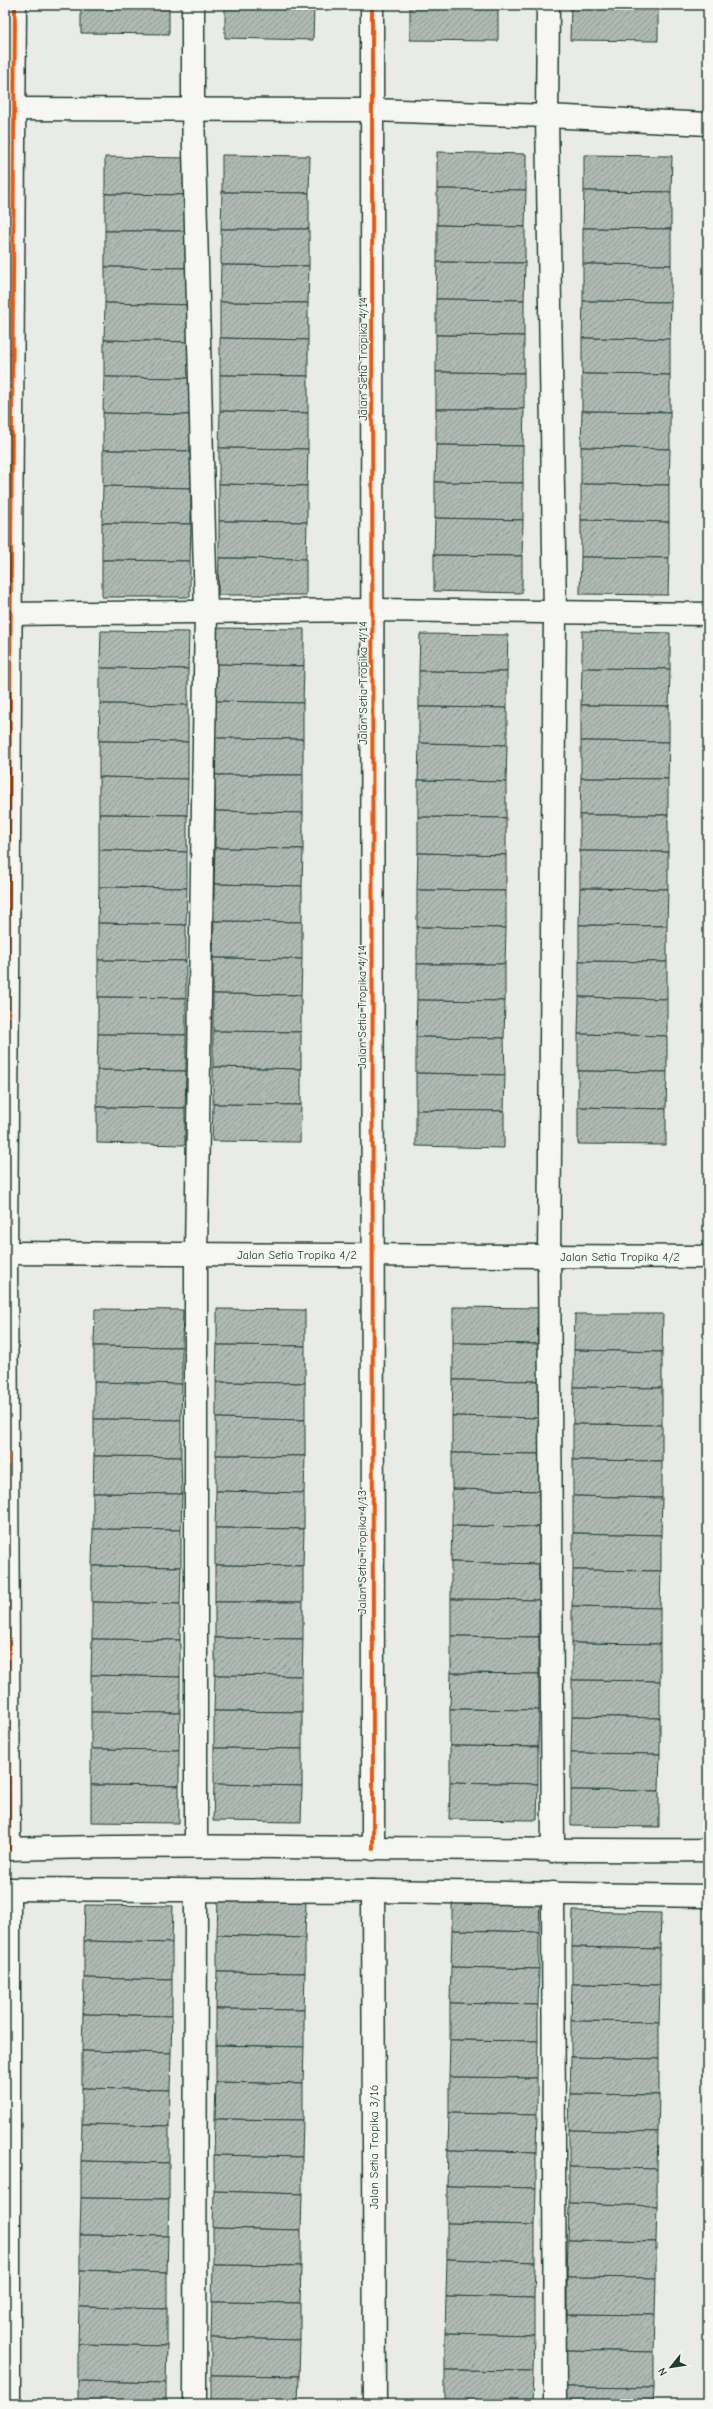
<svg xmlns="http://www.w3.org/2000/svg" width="713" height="2409" font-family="'Comic Neue',sans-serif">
  <defs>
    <pattern id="building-hatch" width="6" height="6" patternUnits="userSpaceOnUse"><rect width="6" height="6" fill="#b0bab5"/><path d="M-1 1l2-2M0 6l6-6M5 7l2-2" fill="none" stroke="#8f9894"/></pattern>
  </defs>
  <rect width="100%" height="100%" fill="#e9ebe7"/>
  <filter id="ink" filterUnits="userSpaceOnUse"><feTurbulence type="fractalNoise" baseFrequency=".025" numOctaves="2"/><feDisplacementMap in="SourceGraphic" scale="8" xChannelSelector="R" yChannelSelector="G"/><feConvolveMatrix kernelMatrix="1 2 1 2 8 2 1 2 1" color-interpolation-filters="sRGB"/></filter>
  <g filter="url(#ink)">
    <g fill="url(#building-hatch)" stroke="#1f3d34">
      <path d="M81 5H169V34L81 33Z"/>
      <path d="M225 5H314L313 40 225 38Z"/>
      <path d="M410 5H498V41L410 40Z"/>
      <path d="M571 5H658V41L570 40Z"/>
      <path d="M437 152 526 154V190L437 189Z"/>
      <path d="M222 155 310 156 309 193 222 192Z"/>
      <path d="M584 155 672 156 671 192 584 191Z"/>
      <path d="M105 157 193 158V195L105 194Z"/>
      <path d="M437 189 526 190 525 227 437 225Z"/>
      <path d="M584 191 671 192V229L583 228Z"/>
      <path d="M222 192 309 193V229H221Z"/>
      <path d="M105 194 193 195V231H105Z"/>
      <path d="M437 225 525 227V263L437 262Z"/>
      <path d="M583 228 671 229V265L583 264Z"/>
      <path d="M221 229H309V266L221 265Z"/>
      <path d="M105 231H193V268L105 267Z"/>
      <path d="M437 262 525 263 524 300 436 299Z"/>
      <path d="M583 264 671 265V302L583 301Z"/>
      <path d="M221 265 309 266 308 303 220 302Z"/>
      <path d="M105 267 193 268V305L105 303Z"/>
      <path d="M436 299 524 300V336L436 335Z"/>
      <path d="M583 301 671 302 670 339 582 338Z"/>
      <path d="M220 302 308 303V340L220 338Z"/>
      <path d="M105 303 193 305 192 342 104 340Z"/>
      <path d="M436 335 524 336V373L436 372Z"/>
      <path d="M220 338 308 340V376L220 375Z"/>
      <path d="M582 338 670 339V375L582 374Z"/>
      <path d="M104 340 192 342V378L104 377Z"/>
      <path d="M436 372 524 373V409H436Z"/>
      <path d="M582 374 670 375V412L582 411Z"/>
      <path d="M220 375 308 376V413L220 411Z"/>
      <path d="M104 377 192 378 191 415 103 413Z"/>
      <path d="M436 409H524L523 446 436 445Z"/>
      <path d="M220 411 308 413V449L219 448Z"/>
      <path d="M582 411 670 412V449L581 447Z"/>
      <path d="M103 413 191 415V451L103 450Z"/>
      <path d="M436 445 523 446V483L435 482Z"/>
      <path d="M581 447 670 449 669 485 581 484Z"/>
      <path d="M219 448 308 449 307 486 219 484Z"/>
      <path d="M103 450 191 451V488L103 486Z"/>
      <path d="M435 482 523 483V520L435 518Z"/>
      <path d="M219 484 307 486V522L219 521Z"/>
      <path d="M581 484 669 485V522L581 520Z"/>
      <path d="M103 486 191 488V524L102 523Z"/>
      <path d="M435 518 523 520 522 556 434 555Z"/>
      <path d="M581 520 669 522V558L581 557Z"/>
      <path d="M219 521 307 522 306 559 219 558Z"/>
      <path d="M102 523 191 524 190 561 102 560Z"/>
      <path d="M434 555 522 556V593L434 591Z"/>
      <path d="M581 557 669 558 668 595 580 594Z"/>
      <path d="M219 558 306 559V595H218Z"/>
      <path d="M102 560 190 561V597H102Z"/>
      <path d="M216 628 304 629V666L216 664Z"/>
      <path d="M101 631 189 632 188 669 100 668Z"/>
      <path d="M582 631 670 633V669L582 668Z"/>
      <path d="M420 634 508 635 507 672 419 671Z"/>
      <path d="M216 664 304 666 303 703 215 701Z"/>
      <path d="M100 668 188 669V705L100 704Z"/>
      <path d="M582 668 670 669 669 706 581 705Z"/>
      <path d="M419 671 507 672V708L419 707Z"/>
      <path d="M215 701 303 703V739L215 738Z"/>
      <path d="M100 704 188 705V742L99 741Z"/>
      <path d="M581 705 669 706V742L581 741Z"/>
      <path d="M419 707 507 708V745L419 743Z"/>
      <path d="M215 738 303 739V775H215Z"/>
      <path d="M99 741 188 742V779L99 777Z"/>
      <path d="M581 741 669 742 668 779 581 778Z"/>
      <path d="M419 743 507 745 506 782 418 780Z"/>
      <path d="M215 775H303V813L215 811Z"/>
      <path d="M99 777 188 779 187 815 99 814Z"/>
      <path d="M581 778 668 779V815H580Z"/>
      <path d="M418 780 506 782V818L418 817Z"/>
      <path d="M215 811 303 813V849L215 848Z"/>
      <path d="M99 814 187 815V852L99 850Z"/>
      <path d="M580 815H668V852L580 851Z"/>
      <path d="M418 817 506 818V855L418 853Z"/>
      <path d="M215 848 303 849 302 886 214 884Z"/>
      <path d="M99 850 187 852V888L99 887Z"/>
      <path d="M580 851 668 852V889L580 888Z"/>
      <path d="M418 853 506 855V891L417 890Z"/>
      <path d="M214 884 302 886V922L214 921Z"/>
      <path d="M99 887 187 888 186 925 98 923Z"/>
      <path d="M580 888 668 889 667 926 579 925Z"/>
      <path d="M417 890 506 891V928L417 927Z"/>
      <path d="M214 921 302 922V959L213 958Z"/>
      <path d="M98 923 186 925V961L98 960Z"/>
      <path d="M579 925 667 926V962L579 961Z"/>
      <path d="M417 927 506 928 505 964H417Z"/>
      <path d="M213 958 302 959 301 995 213 994Z"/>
      <path d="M98 960 186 961V998L98 997Z"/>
      <path d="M579 961 667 962V999L579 997Z"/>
      <path d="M417 964H505V1001L417 1000Z"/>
      <path d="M213 994 301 995V1032L213 1031Z"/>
      <path d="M98 997 186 998V1035L98 1034Z"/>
      <path d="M579 997 667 999V1036L578 1034Z"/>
      <path d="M417 1000 505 1001 504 1038 416 1037Z"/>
      <path d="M213 1031 301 1032V1069L213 1067Z"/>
      <path d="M98 1034 186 1035V1071L97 1070Z"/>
      <path d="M578 1034 667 1036V1072L578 1071Z"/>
      <path d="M416 1037 504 1038 505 1075 416 1073Z"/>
      <path d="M213 1067 301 1069V1105L213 1104Z"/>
      <path d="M97 1070 186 1071 185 1108 97 1107Z"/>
      <path d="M578 1071 667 1072 666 1109 578 1107Z"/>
      <path d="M416 1073 505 1075 504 1111 416 1110Z"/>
      <path d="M213 1104 301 1105 300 1142 212 1141Z"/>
      <path d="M97 1107 185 1108V1145L97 1143Z"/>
      <path d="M578 1107 666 1109V1145L578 1144Z"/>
      <path d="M416 1110 504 1111V1148L416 1146Z"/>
      <path d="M453 1307 541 1308V1344L453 1343Z"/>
      <path d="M95 1309 183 1310 182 1347 94 1346Z"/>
      <path d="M217 1309 305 1310V1346L217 1345Z"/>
      <path d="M575 1314H663L662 1352 574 1350Z"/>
      <path d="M453 1343 541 1344V1381L453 1380Z"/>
      <path d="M217 1345 305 1346V1383L216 1382Z"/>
      <path d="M94 1346 182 1347V1384L94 1382Z"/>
      <path d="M574 1350 662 1352V1388L574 1387Z"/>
      <path d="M453 1380 541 1381V1418L452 1416Z"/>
      <path d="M94 1382 182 1384 181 1420 94 1419Z"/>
      <path d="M216 1382 305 1383V1420L216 1418Z"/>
      <path d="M574 1387 662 1388V1425L573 1424Z"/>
      <path d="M452 1416 541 1418 540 1454 452 1453Z"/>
      <path d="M216 1418 305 1420V1456L216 1455Z"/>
      <path d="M94 1419 181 1420V1457L94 1456Z"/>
      <path d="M573 1424 662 1425V1461L573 1460Z"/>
      <path d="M452 1453 540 1454V1491L452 1489Z"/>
      <path d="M216 1455 305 1456 304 1493 216 1491Z"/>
      <path d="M94 1456 181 1457 182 1494 93 1493Z"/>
      <path d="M573 1460 662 1461V1498L573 1496Z"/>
      <path d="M452 1489 540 1491V1527L452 1526Z"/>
      <path d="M216 1491 304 1493V1529L215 1528Z"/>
      <path d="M93 1493 182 1494 181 1530 93 1529Z"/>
      <path d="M573 1496 662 1498 661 1535 573 1533Z"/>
      <path d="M452 1526 540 1527 539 1564 451 1562Z"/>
      <path d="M215 1528 304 1529 303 1566 215 1565Z"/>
      <path d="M93 1529 181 1530V1567L92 1566Z"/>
      <path d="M573 1533 661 1535V1571L573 1570Z"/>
      <path d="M451 1562 539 1564V1600L451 1599Z"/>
      <path d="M215 1565 303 1566V1602H215Z"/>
      <path d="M92 1566 181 1567 180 1604 92 1602Z"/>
      <path d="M573 1570 661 1571 660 1608 572 1606Z"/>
      <path d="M451 1599 539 1600V1637L451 1636Z"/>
      <path d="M92 1602 180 1604V1640L92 1639Z"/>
      <path d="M215 1602H303V1639L215 1638Z"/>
      <path d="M572 1606 660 1608V1644L572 1643Z"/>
      <path d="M451 1636 539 1637V1674L451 1673Z"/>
      <path d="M215 1638 303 1639 302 1676 215 1675Z"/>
      <path d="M92 1639 180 1640V1677L91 1675Z"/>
      <path d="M572 1643 660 1644V1681L572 1680Z"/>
      <path d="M451 1673 539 1674V1710L450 1709Z"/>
      <path d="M91 1675 180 1677V1713L91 1712Z"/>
      <path d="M215 1675 302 1676V1712L214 1711Z"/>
      <path d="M572 1680 660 1681V1718L572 1716Z"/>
      <path d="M450 1709 539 1710 538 1747 450 1746Z"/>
      <path d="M214 1711 302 1712V1749L214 1748Z"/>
      <path d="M91 1712 180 1713 179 1750 91 1749Z"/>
      <path d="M572 1716 660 1718V1754L571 1753Z"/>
      <path d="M450 1746 538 1747V1784L450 1782Z"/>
      <path d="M214 1748 302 1749V1786L214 1784Z"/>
      <path d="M91 1749 179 1750V1786L91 1785Z"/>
      <path d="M571 1753 660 1754 659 1791 571 1790Z"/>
      <path d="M450 1782 538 1784 537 1820 449 1819Z"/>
      <path d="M214 1784 302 1786 301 1822 213 1821Z"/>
      <path d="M91 1785 179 1786V1823L91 1822Z"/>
      <path d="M571 1790 659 1791V1827L571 1826Z"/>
      <path d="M452 1893 540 1895 539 1932 452 1930Z"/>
      <path d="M218 1899 306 1901 305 1938 217 1935Z"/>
      <path d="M85 1905 173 1906 172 1943 84 1941Z"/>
      <path d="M573 1911 661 1913 660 1949 572 1947Z"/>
      <path d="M452 1930 539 1932V1969L451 1967Z"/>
      <path d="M217 1935 305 1938V1973L217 1972Z"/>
      <path d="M84 1941 172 1943V1980L84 1978Z"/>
      <path d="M572 1947 660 1949V1985L572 1984Z"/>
      <path d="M451 1967 539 1969 538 2005 450 2003Z"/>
      <path d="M217 1972 305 1973 304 2010 216 2009Z"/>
      <path d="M84 1978 172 1980V2016L83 2014Z"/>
      <path d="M572 1984 660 1985 659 2022 571 2021Z"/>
      <path d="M450 2003 538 2005V2041L450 2040Z"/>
      <path d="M216 2009 304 2010V2047L216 2045Z"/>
      <path d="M83 2014 172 2016 171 2053 82 2051Z"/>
      <path d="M571 2021 659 2022V2059L571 2057Z"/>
      <path d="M450 2040 538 2041 537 2078 449 2077Z"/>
      <path d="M216 2045 304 2047 303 2084 216 2082Z"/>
      <path d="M82 2051 171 2053 170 2090 82 2088Z"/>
      <path d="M571 2057 659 2059V2095L570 2094Z"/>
      <path d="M449 2077 537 2078V2115L449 2113Z"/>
      <path d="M216 2082 303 2084V2120L215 2119Z"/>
      <path d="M82 2088 170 2090 169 2126 82 2124Z"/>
      <path d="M570 2094 659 2095 658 2132 569 2130Z"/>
      <path d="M449 2113 537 2115 536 2152 448 2150Z"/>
      <path d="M215 2119 303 2120 302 2157 214 2155Z"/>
      <path d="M82 2124 169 2126V2163L81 2161Z"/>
      <path d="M569 2130 658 2132 657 2169 569 2167Z"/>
      <path d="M448 2150 536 2152V2188L447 2186Z"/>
      <path d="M214 2155 302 2157V2194L214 2191Z"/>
      <path d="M81 2161 169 2163V2199L81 2198Z"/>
      <path d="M569 2167 657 2169V2206L569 2203Z"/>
      <path d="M447 2186 536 2188 535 2225 447 2223Z"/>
      <path d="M214 2191 302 2194 301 2230 213 2228Z"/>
      <path d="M81 2198 169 2199 168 2236 80 2235Z"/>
      <path d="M569 2203 657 2206 656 2242 568 2240Z"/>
      <path d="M447 2223 535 2225V2262L447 2259Z"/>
      <path d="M213 2228 301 2230V2266L213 2265Z"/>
      <path d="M80 2235 168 2236 167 2273 80 2270Z"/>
      <path d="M568 2240 656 2242V2278L567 2277Z"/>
      <path d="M447 2259 535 2262 534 2298 446 2296Z"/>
      <path d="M213 2265 301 2266 300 2303 212 2302Z"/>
      <path d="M80 2270 167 2273V2309L79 2307Z"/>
      <path d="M567 2277 656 2278 655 2315 567 2314Z"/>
      <path d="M446 2296 534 2298V2335L445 2333Z"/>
      <path d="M212 2302 300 2303V2340L211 2338Z"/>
      <path d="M79 2307 167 2309V2346L78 2344Z"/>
      <path d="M567 2314 655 2315 654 2352 566 2350Z"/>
      <path d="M445 2333 534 2335 533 2371 445 2370Z"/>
      <path d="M211 2338 300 2340 299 2376 211 2375Z"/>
      <path d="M78 2344 167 2346 166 2383 78 2381Z"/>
      <path d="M566 2350 654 2352V2388L566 2387Z"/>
      <path d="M445 2370 533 2371 532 2404H445Z"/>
      <path d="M211 2375 299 2376 298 2404H211Z"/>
      <path d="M78 2381 166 2383V2404H78Z"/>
      <path d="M566 2387 654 2388 653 2404H566Z"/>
    </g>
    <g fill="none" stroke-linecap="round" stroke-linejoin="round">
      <defs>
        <g id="lane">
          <path d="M193 5V110L206 612 196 1254V1846"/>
          <path d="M548 5 547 116 555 614 549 1256 553 1851"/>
          <path d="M553 1893 555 2404"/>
          <path d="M195 2404 196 1891"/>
        </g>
        <g id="street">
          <path d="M372 5 373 1849"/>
          <path d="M5 109 372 110 547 116 708 124"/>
          <path d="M5 614 373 610 708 614"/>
          <path d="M5 1253 708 1257"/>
          <path d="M5 1849C239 1842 474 1852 708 1850"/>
          <path d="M9 1849 6 1253 15 5"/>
          <path d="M5 1889 373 1891 708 1896"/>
          <path d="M373 1891 375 2404"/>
          <path d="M9 2404V1889"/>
        </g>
      </defs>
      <use href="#lane" stroke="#1f3d34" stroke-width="25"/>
      <use href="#street" stroke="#1f3d34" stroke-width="25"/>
      <use href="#lane" stroke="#f6f6f2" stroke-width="22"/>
      <use href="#street" stroke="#f6f6f2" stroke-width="22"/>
      <defs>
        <g id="cycleway">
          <path d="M372 5 373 1849"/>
          <path d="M9 1849 6 1253 15 5"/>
        </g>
      </defs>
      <use href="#cycleway" stroke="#f6f6f2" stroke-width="6"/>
      <use href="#cycleway" stroke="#e8590c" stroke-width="4"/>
    </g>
  </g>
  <g text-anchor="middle" stroke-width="3" stroke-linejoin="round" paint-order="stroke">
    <g font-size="12" fill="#1f3d34" stroke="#f6f6f2">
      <text transform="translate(363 359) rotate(-90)" y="4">Jalan Setia Tropika 4/14</text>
      <text transform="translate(363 683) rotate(-90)" y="4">Jalan Setia Tropika 4/14</text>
      <text transform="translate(362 1007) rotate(-90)" y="4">Jalan Setia Tropika 4/14</text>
      <text x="297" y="1259">Jalan Setia Tropika 4/2</text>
      <text x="620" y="1261">Jalan Setia Tropika 4/2</text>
      <text transform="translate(362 1552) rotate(-90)" y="4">Jalan Setia Tropika 4/13</text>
      <text transform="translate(374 2147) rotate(-90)" y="4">Jalan Setia Tropika 3/16</text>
    </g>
  </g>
  <rect width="713" height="2409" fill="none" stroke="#f6f6f2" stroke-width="20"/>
  <rect x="10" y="10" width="693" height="2389" fill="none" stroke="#1f3d34" stroke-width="1.5" filter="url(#ink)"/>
  <g transform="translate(671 2367) rotate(240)" stroke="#f6f6f2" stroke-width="3" paint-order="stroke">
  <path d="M0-3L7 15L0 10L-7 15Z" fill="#1f3d34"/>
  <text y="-6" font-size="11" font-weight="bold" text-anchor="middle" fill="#1f3d34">N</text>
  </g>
</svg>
